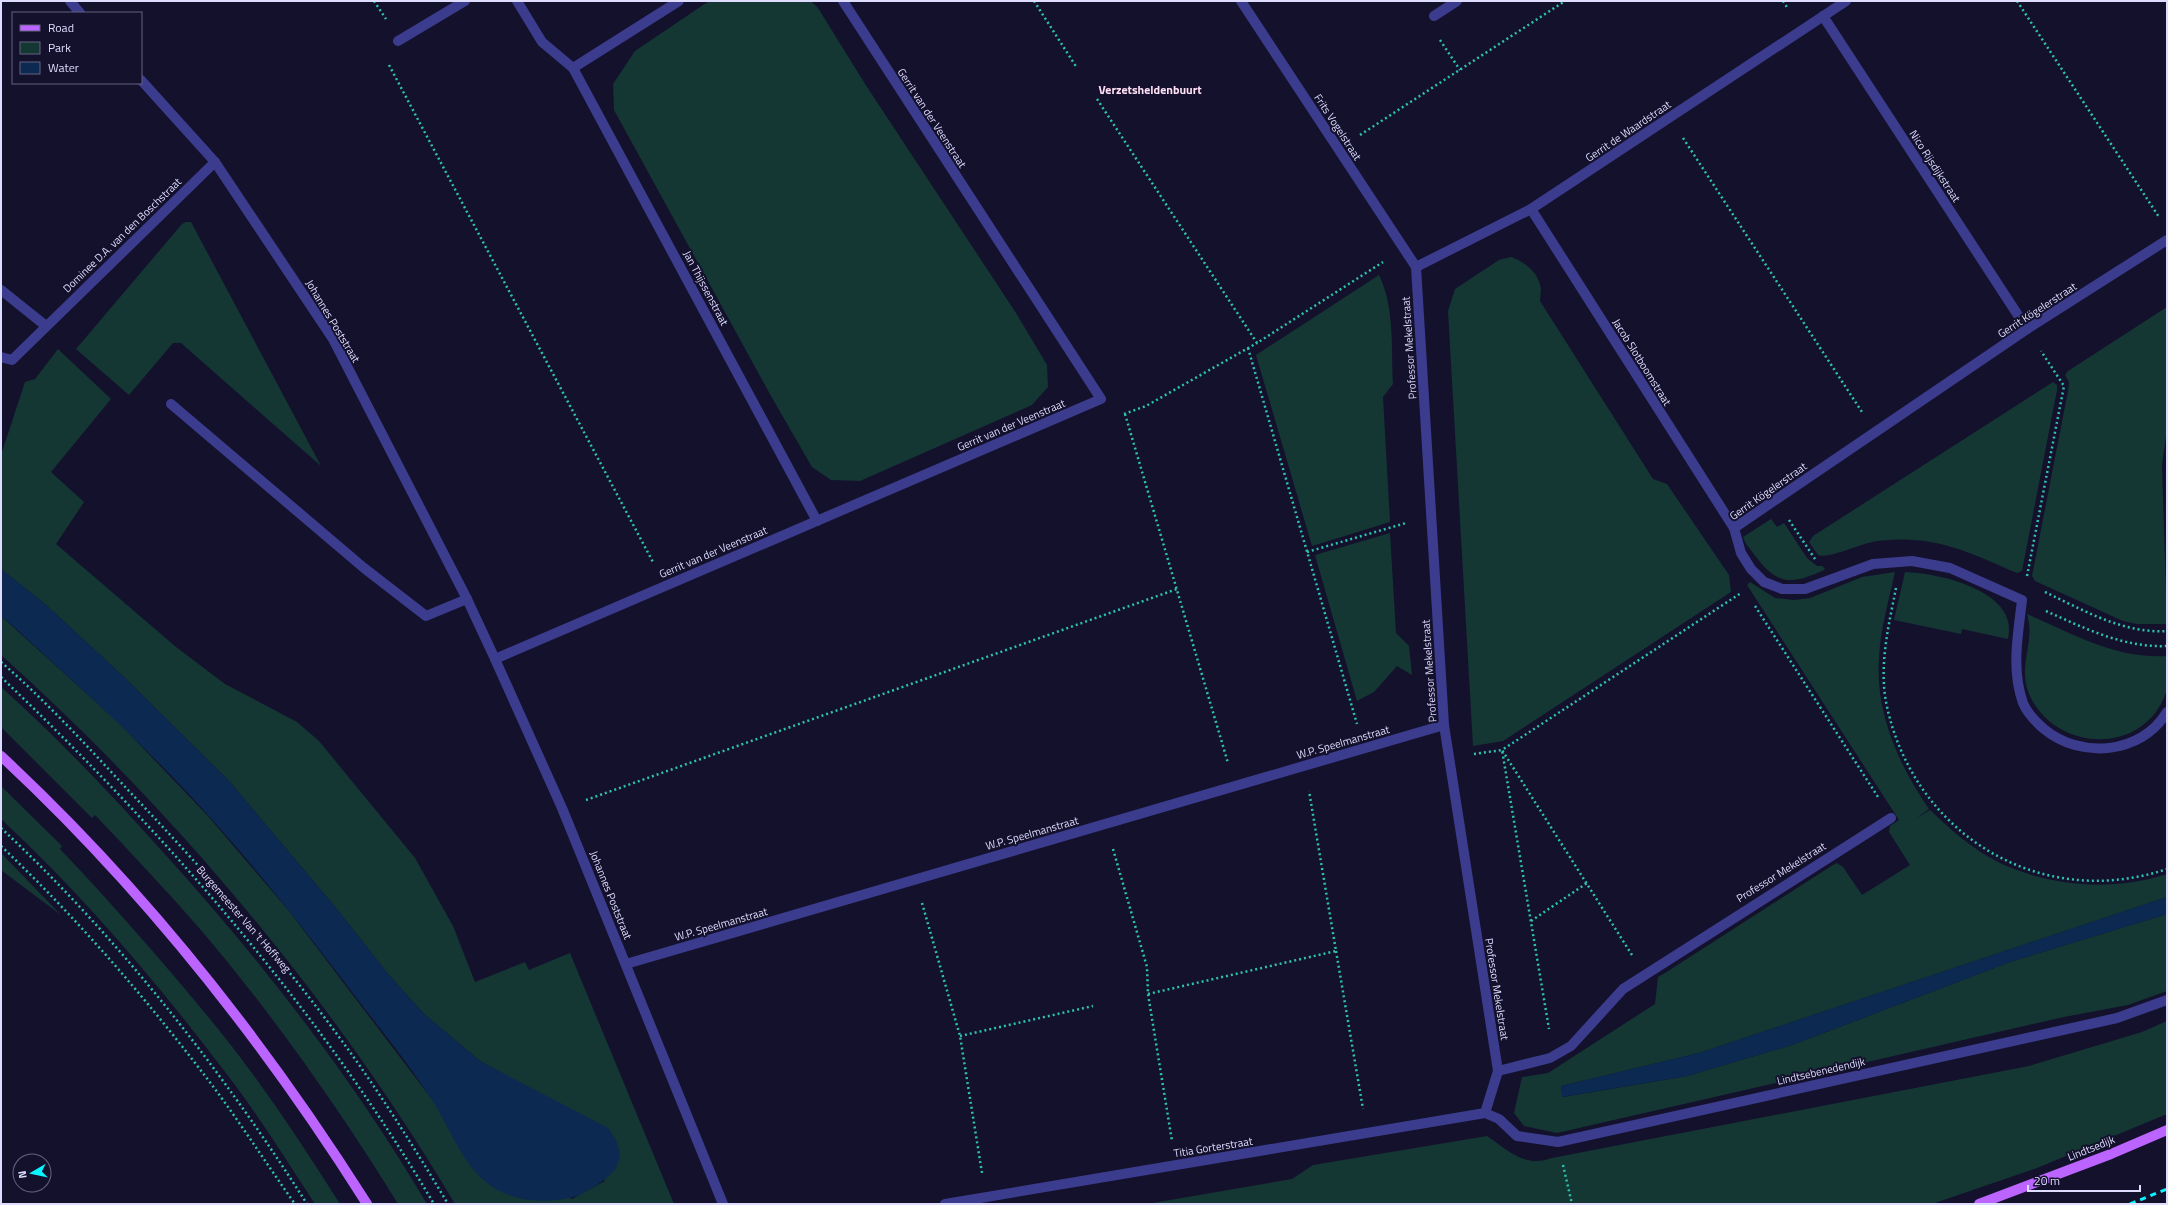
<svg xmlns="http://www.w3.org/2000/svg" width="2168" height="1205" font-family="'Titillium Web',sans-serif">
  <rect width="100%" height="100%" fill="#14112d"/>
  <g fill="#143734">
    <path d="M709 1H811L818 8 867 87 1016 313 1047 365 1048 387 1032 405 860 481 831 480 812 467 771 396 614 110 613 84 635 51Z"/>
    <path d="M186 222H191L321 466 181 343H173L129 395 76 349 182 224Z"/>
    <path d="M1511 257C1523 261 1537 271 1540 285 1542 289 1540 296 1540 301L1653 479 1667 484 1729 575 1731 592 1503 741 1473 746 1448 311 1455 289 1499 260Z"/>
    <path d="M1379 275C1395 308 1391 349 1393 384L1383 397 1390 522 1312 546 1256 355Z"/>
    <path d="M2167 307V428L2162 465 2167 624H2137L2123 621 2035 581 2032 576 2068 391 2069 382 2065 375 2068 371Z"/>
    <path d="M58 349 111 399 51 472 84 502 56 544 176 647 225 684 297 722 319 741 415 858 453 926 475 982 525 962 529 970 570 953 674 1204H455C336 1003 175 811 1 655V616L119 723 208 816 289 911 431 1098 572 1199 605 1181 505 1075 480 1061 424 1014 388 974 336 908 229 781 125 678 46 605 1 569V455L25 382 35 379Z"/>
    <path d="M2053 382 2057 385V390L2022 571 2017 573C1966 551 1934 534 1877 541 1861 543 1830 559 1818 555L1809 542 1813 536Z"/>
    <path d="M1771 519 1777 527 1784 523 1807 558 1817 566H1822L1825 568 1824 570C1794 584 1778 586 1757 558 1752 551 1745 544 1743 537Z"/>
    <path d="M1390 533 1396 633 1409 646 1412 675 1397 666 1374 692 1357 701 1315 555Z"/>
    <path d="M1895 572C1889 600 1880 630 1879 659 1875 712 1899 766 1929 809L1917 818 1930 810C1950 829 1972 849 1998 862 2050 887 2112 892 2167 874V897L1699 1053 1561 1086 1563 1097 1687 1076 1792 1045 2010 962 2167 914V991L2128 1005 2064 1017 1557 1133 1524 1126 1514 1113 1522 1077 1548 1073 1655 1004 1658 977 1665 973 1833 865 1837 863 1843 867 1862 895 1910 865 1889 832 1890 826 1899 820 1747 585 1750 582 1775 598 1794 600 1810 598 1862 577Z"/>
    <path d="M1905 572C1939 573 2020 591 2008 639L1962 629 1961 634 1894 620Z"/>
    <path d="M2027 614C2073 634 2116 659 2167 656 2167 667 2168 682 2166 692 2147 751 2067 754 2035 705 2012 669 2037 647 2027 614Z"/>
    <path d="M1 687C58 738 111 794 162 851 261 960 352 1077 427 1204H398C341 1111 271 1012 200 929 166 890 131 853 95 815L92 818 1 727Z"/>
    <path d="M1 786 62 846 60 849C117 909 171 971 223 1035 265 1088 304 1147 340 1204H315C287 1161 260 1118 229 1077 160 986 85 897 1 819Z"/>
    <path d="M1 853 61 915 1 870Z"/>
    <path d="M2167 1021V1114L2037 1168 1932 1204H1147L1292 1179 1313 1165 1487 1136C1509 1151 1525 1168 1552 1158L2029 1066 2142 1032Z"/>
  </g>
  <g fill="#0c2951">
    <path d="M1 569 46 605 125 678 229 781 336 908 388 974 424 1014 480 1061 608 1128C635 1163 610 1178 580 1195 551 1205 512 1203 487 1183 460 1161 449 1125 430 1097 411 1068 390 1041 368 1013 317 946 265 878 208 815 163 765 114 718 64 673 43 654 23 634 1 616Z"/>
    <path d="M2167 897V914L2010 962 1792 1045 1687 1076 1562 1097 1561 1086 1699 1053Z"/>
  </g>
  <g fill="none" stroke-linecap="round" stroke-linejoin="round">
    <g stroke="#2ec2b1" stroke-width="2.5" stroke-dasharray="2 3" stroke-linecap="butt">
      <path d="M374 1 386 19"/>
      <path d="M1034 1 1077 68"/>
      <path d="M1783 1 1788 9"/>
      <path d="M2017 1 2159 217"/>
      <path d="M1440 40 1460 70"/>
      <path d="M389 65 654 564"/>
      <path d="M1097 99 1257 343 1383 262"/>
      <path d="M1360 135 1565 1"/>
      <path d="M1683 138 1862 412"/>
      <path d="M1248 348 1357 724"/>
      <path d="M1124 414 1146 406 1257 343"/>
      <path d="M1125 414 1228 763"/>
      <path d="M1789 520 1815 559"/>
      <path d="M1307 552 1406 523"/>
      <path d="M2027 576 2064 386 2041 351"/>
      <path d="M1896 588C1889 624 1879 664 1886 702 1912 833 2039 912 2167 869"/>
      <path d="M2045 592C2083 610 2124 634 2167 631"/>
      <path d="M1755 606 1878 797"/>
      <path d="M2046 611C2084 628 2124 648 2167 646"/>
      <path d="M1 662C46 701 87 746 128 790 207 873 283 959 350 1052 385 1101 417 1152 448 1204"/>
      <path d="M1 677C166 834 318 1008 434 1204"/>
      <path d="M1474 754 1502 750 1549 1029"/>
      <path d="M586 800 1177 589"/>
      <path d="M1 828C117 936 222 1070 307 1204"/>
      <path d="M1 846C80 921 150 1003 215 1089 243 1127 268 1166 295 1204"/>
      <path d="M1113 849 1147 967 1148 994 1172 1141"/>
      <path d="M922 903 960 1036 982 1173"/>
      <path d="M1531 921 1587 883"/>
      <path d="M1336 951 1363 1109"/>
      <path d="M1632 955 1502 750 1741 593"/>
      <path d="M1148 994 1336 951 1309 791"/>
      <path d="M960 1036 1093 1006"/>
      <path d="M1563 1165 1572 1204"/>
    </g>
    <g stroke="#3b3c8d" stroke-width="10">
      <path d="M70 1 80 13"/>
      <path d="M517 1 542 42 573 68 817 521"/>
      <path d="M1241 1 1416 267"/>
      <path d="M1434 16 1457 1"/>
      <path d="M1823 16 2027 329"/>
      <path d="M398 41 465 1"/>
      <path d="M573 68 679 1"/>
      <path d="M141 80 215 162 333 339 467 599 495 659 562 808 723 1204"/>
      <path d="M1531 209 1734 528 1741 553 1751 569 1764 582 1782 589H1805L1873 564 1912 561 1950 568 2022 600C2018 635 2011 669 2023 703 2027 713 2036 722 2044 729 2080 759 2141 755 2167 712"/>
      <path d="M1416 267 1444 725 1498 1071 1485 1113"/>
      <path d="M1416 267 1531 209 1846 1"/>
      <path d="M1 290 46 326"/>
      <path d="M1 357 12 360 215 162"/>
      <path d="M171 404 364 568 426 616 467 599"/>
      <path d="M1734 528 2027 329 2167 240"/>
      <path d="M495 659 1101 399 843 1"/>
      <path d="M626 964 1444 725"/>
      <path d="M1498 1071 1550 1058 1571 1046 1623 989 1891 818"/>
      <path d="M1485 1113 1499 1119 1517 1136 1558 1142 2117 1018 2167 1000"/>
      <path d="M945 1204 1485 1113"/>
    </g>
    <g stroke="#bc64ff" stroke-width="10">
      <path d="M1 756C142 887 264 1041 367 1204"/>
      <path d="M1979 1204 2111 1154 2167 1130"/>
    </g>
    <path stroke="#09f4ff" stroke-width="3" stroke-dasharray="6 5" stroke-linecap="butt" d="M2130 1204 2167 1189"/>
  </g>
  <g text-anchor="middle" stroke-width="4" stroke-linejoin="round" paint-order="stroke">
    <g font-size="11" fill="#dfddff" stroke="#14112d">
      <text transform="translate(932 118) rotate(57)" y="4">Gerrit van der Veenstraat</text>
      <text transform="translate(1338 127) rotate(57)" y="4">Frits Vogelstraat</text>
      <text transform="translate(1628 131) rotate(-34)" y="4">Gerrit de Waardstraat</text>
      <text transform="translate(1935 166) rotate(57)" y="4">Nico Rijsdijkstraat</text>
      <text transform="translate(122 235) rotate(-44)" y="4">Dominee D.A. van den Boschstraat</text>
      <text transform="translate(706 288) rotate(62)" y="4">Jan Thijssenstraat</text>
      <text transform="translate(2037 310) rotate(-33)" y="4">Gerrit Kögelerstraat</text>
      <text transform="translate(333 321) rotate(59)" y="4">Johannes Poststraat</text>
      <text transform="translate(1409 348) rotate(-94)" y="4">Professor Mekelstraat</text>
      <text transform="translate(1642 362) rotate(58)" y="4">Jacob Slotboomstraat</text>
      <text transform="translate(1011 425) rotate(-23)" y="4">Gerrit van der Veenstraat</text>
      <text transform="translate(1768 491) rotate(-35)" y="4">Gerrit Kögelerstraat</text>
      <text transform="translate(713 552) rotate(-23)" y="4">Gerrit van der Veenstraat</text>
      <text transform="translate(1429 671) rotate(-94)" y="4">Professor Mekelstraat</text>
      <text transform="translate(1343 742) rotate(-16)" y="4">W.P. Speelmanstraat</text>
      <text transform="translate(1032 833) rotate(-16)" y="4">W.P. Speelmanstraat</text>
      <text transform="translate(1781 872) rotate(-32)" y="4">Professor Mekelstraat</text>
      <text transform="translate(611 895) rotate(68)" y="4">Johannes Poststraat</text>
      <text transform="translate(244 919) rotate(49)" y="4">Burgemeester Van 't Hoffweg</text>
      <text transform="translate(721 924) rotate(-16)" y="4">W.P. Speelmanstraat</text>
      <text transform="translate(1497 989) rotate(81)" y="4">Professor Mekelstraat</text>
      <text transform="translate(1821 1071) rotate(-13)" y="4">Lindtsebenedendijk</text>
      <text transform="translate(1213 1147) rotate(-9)" y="4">Titia Gorterstraat</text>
      <text transform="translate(2091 1148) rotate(-22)" y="4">Lindtsedijk</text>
    </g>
    <g font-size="12" font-weight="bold" fill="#ffdff5" stroke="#14112d">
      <text x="1150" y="94">Verzetsheldenbuurt</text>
    </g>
  </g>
  <rect width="2168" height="1205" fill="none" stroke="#dfddff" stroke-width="4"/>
  <rect x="12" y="12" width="130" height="72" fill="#14112d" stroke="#656381"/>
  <rect x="20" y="25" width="20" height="6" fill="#bc64ff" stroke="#656381"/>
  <text x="48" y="32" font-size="12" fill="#dfddff">Road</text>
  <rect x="20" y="42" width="20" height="12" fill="#143734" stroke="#656381"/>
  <text x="48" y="52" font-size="12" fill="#dfddff">Park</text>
  <rect x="20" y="62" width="20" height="12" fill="#0c2951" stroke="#656381"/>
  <text x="48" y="72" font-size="12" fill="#dfddff">Water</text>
  <g transform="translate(32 1173) rotate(261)"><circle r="19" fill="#14112d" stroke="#656381"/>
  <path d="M0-3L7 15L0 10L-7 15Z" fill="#09f4ff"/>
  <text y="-6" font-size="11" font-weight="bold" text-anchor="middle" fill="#dfddff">N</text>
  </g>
  <path d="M2028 1185v6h112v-6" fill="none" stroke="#dfddff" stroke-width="2"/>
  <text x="2034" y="1185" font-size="12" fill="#dfddff" stroke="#14112d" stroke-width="3" paint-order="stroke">20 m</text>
</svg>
